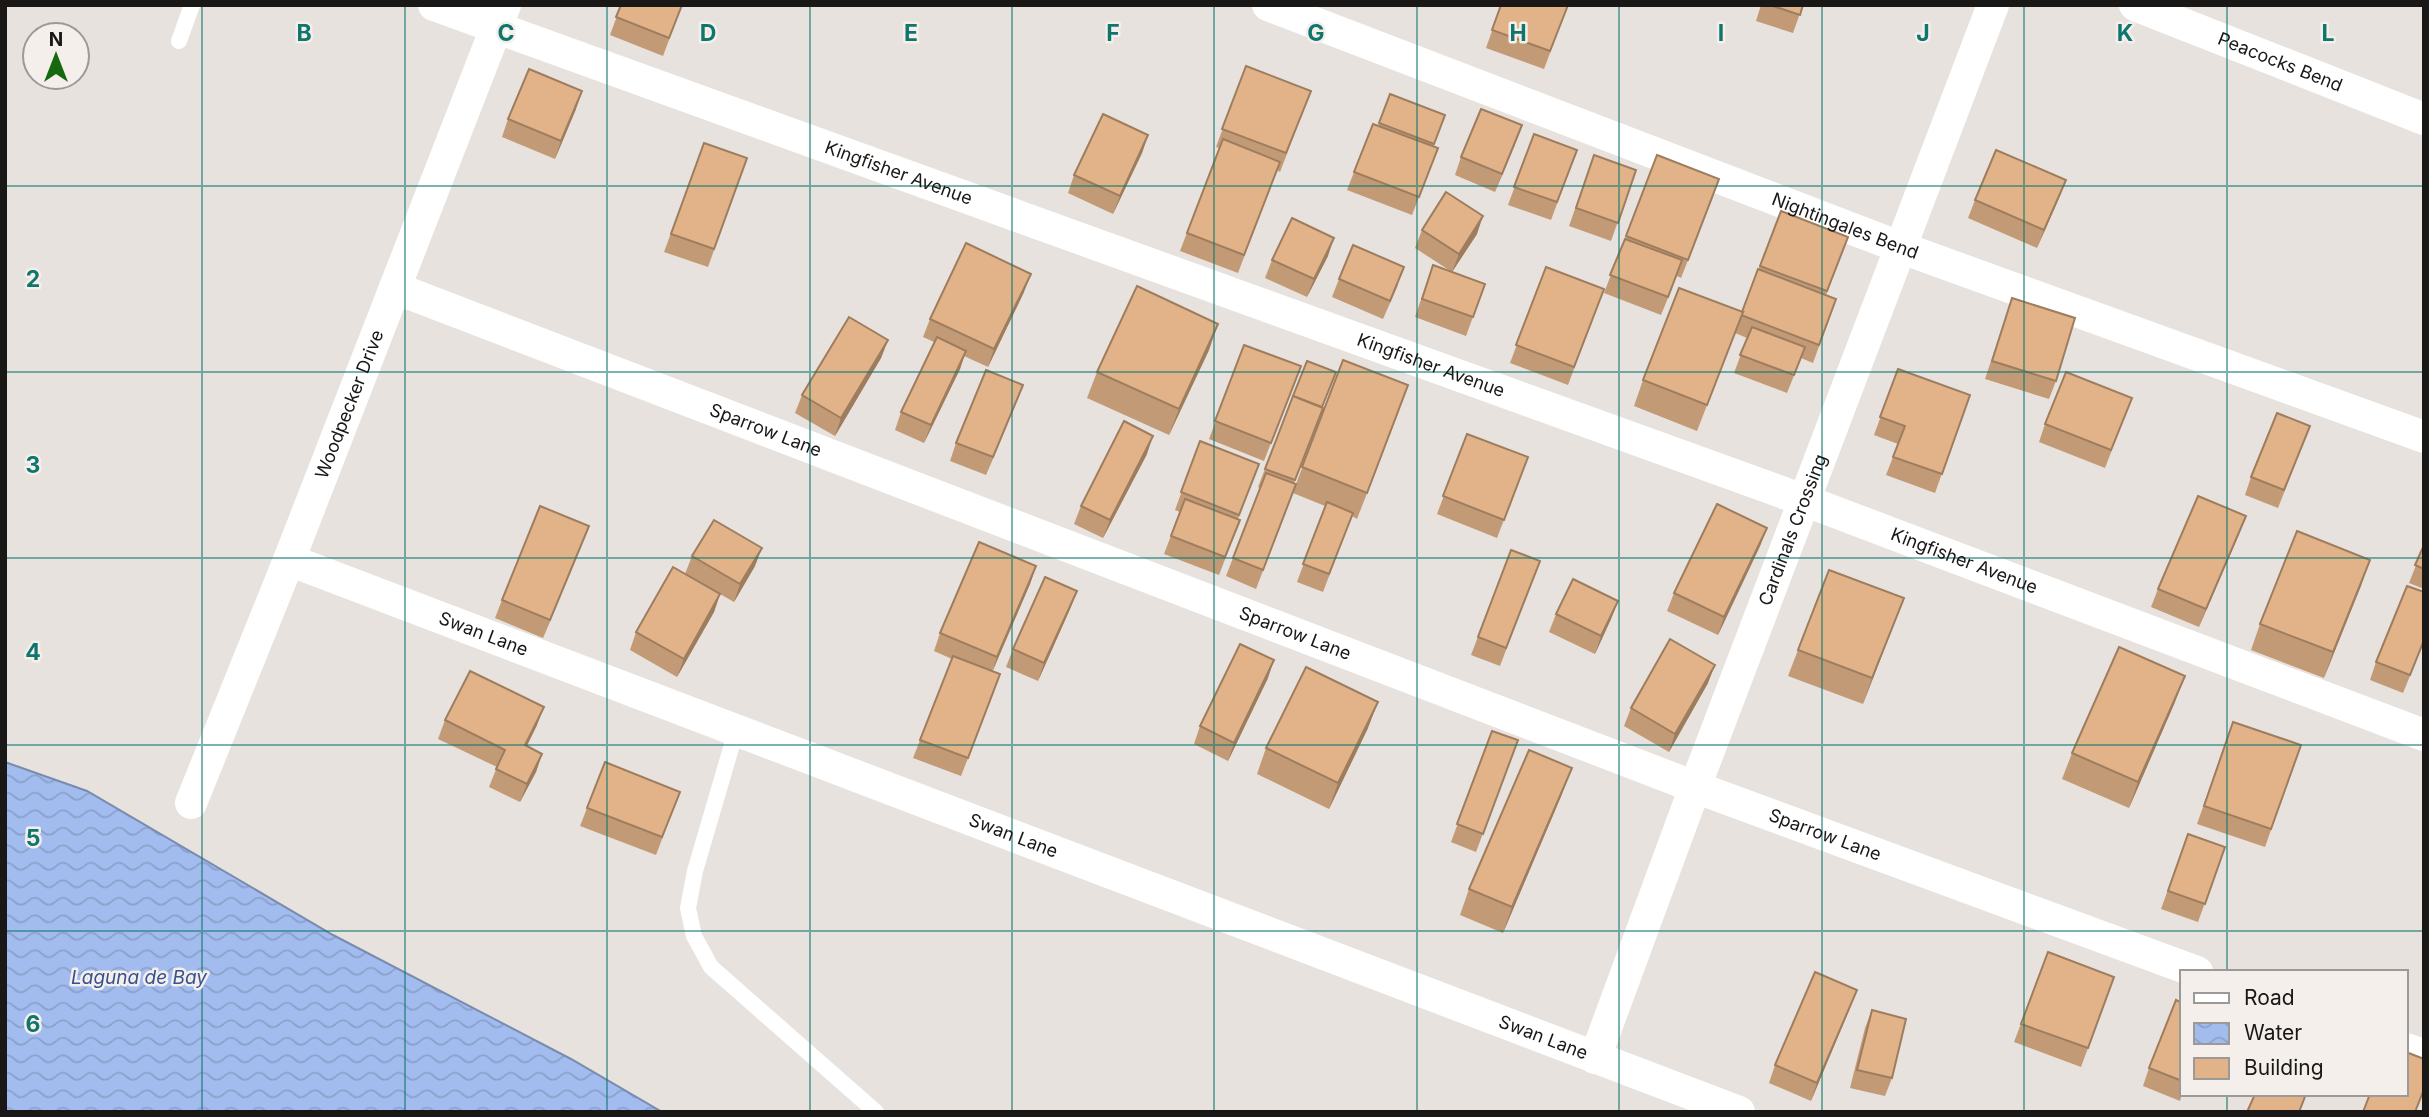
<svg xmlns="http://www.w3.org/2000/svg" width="2429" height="1117" font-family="Inter,sans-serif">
  <defs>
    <pattern id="water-waves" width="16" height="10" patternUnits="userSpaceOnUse" patternTransform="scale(1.75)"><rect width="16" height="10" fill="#a2bcef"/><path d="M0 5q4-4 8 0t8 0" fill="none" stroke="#8ba1cc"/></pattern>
  </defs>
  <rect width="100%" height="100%" fill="#e7e2dd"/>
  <path fill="url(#water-waves)" stroke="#798bae" stroke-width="2" d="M5 762 87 791 333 935 571 1059 662 1112H5Z"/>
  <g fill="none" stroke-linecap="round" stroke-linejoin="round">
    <g stroke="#fff" stroke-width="16">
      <path d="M179 41 192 5"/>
      <path d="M736 731 695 871 688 908 694 936 711 967 876 1112"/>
    </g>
    <g stroke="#fff" stroke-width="32">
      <path id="s1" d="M434 5 1806 501 2424 735"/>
      <path id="s2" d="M1268 5 1902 248 2424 437"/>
      <path id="s3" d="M2135 5 2424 119"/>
      <path id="s4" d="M395 288 1695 787 2197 972"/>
      <path id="s5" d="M289 560 1739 1112"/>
      <path id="s6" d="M191 803 289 560 505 5"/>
      <path d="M2406 1049 2424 1055"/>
      <path id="s7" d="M1595 1058 1695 787 1993 5"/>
    </g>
  </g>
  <g fill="#c29a75">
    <path d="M621 5H682L663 56 610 35Z"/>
    <path d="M1501 5H1568L1544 69 1486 48Z"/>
    <path d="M1761 5H1803L1793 33 1756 21Z"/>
    <path d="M1246 66 1311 91 1280 172 1277 170 1238 273 1180 251 1219 148 1216 147Z"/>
    <path d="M1390 94 1445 115 1433 147 1438 148 1412 215 1347 190 1373 124 1378 126Z"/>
    <path d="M576 109 555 159 502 137 508 119Z"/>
    <path d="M1534 134 1577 150 1551 220 1508 205Z"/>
    <path d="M1148 135 1142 153 1113 214 1068 193 1074 175Z"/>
    <path d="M704 143 747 158 708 267 664 252Z"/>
    <path d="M1515 144 1495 192 1455 175 1461 157Z"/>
    <path d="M1594 155 1636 170 1611 241 1569 226Z"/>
    <path d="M1657 155 1713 197 1681 278 1677 276 1661 315 1604 293Z"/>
    <path d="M2066 180 2059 198 2037 248 1968 218 1975 200Z"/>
    <path d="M1781 211 1848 237 1826 295 1836 299 1813 363 1801 358 1787 393 1734 373 1747 338 1735 333 1697 431 1634 406 1643 380 1742 312Z"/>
    <path d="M1422 230 1477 234 1452 272 1415 248Z"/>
    <path d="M1328 256 1307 297 1265 278 1272 260Z"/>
    <path d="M1433 265 1485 284 1466 336 1415 317Z"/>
    <path d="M1546 267 1604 289 1568 385 1510 363Z"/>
    <path d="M1339 279 1398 285 1383 319 1332 297Z"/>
    <path d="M1024 292 988 367 964 356 960 369 924 443 895 430 901 412 934 342 923 337 930 319Z"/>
    <path d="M2012 298 2056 381 2049 399 1985 379Z"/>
    <path d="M888 340 881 358 835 436 795 413 802 395Z"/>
    <path d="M1244 345 1301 366 1264 461 1209 439Z"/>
    <path d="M1209 350 1169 435 1087 398 1097 372Z"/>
    <path d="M1343 360 1399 411 1357 519 1352 516 1323 592 1297 582 1325 506 1293 493 1256 589 1226 576 1260 488 1258 487 1265 469 1322 407 1316 426 1294 483 1296 484Z"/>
    <path d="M1898 369 1970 395 1935 493 1886 475 1898 444 1874 435Z"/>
    <path d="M1023 385 986 475 950 461 956 443Z"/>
    <path d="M2132 398 2105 468 2039 442 2045 424Z"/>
    <path d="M2310 426 2278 508 2245 495 2251 477Z"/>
    <path d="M1467 434 1528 457 1497 538 1437 514Z"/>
    <path d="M1200 441 1259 464 1238 519 1240 520 1219 575 1164 554 1180 512 1175 510Z"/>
    <path d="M1147 454 1103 538 1074 524 1081 506Z"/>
    <path d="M589 526 543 638 495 618 502 600Z"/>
    <path d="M1767 528 1760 546 1718 635 1667 611 1674 593Z"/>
    <path d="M2239 534 2199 627 2151 607 2158 589Z"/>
    <path d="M2424 545V589L2409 583Z"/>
    <path d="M1511 550 1540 561 1500 666 1471 655Z"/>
    <path d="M692 556 755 566 734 602 720 594 714 612 677 677 630 650 636 632 685 574Z"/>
    <path d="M2370 560 2324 678 2251 650 2260 624Z"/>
    <path d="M1036 566 1030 584 992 671 994 692 961 776 913 758 952 659 934 651 940 633Z"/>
    <path d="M1077 591 1070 609 1038 681 1006 667 1013 649Z"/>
    <path d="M1618 601 1611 619 1595 654 1549 632 1556 614Z"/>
    <path d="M1894 624 1863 704 1788 676 1798 650Z"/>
    <path d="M2424 642 2403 693 2370 680 2376 662Z"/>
    <path d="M1268 678 1228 761 1194 744 1200 726Z"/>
    <path d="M1708 683 1669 752 1624 726 1631 708Z"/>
    <path d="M2175 702 2129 808 2062 779 2072 753Z"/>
    <path d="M445 720 537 725 527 746 542 754 536 772 520 802 489 787 497 767 438 739Z"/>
    <path d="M2233 722 2301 745 2265 847 2197 824Z"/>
    <path d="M1368 728 1329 809 1257 774 1266 748Z"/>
    <path d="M1492 731 1518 740 1476 852 1451 842Z"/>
    <path d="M605 762 680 792 656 855 580 826Z"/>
    <path d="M1562 794 1503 933 1460 915 1469 889Z"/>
    <path d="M2188 834 2225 847 2198 922 2161 909Z"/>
    <path d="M2048 952 2114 977 2081 1067 2014 1042Z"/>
    <path d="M1857 990 1811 1101 1769 1083 1775 1065Z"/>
    <path d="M2182 1003V1094L2180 1101 2143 1086 2149 1068Z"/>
    <path d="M1872 1010 1892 1078 1885 1096 1850 1088 1865 1028Z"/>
  </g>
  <g fill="#9e7d5f">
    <path d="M582 91 576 109 555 159 561 141Z"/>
    <path d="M1522 125 1515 144 1495 192 1502 174Z"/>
    <path d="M1148 135 1142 153 1113 214 1120 196Z"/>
    <path d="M2066 180 2059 198 2037 248 2044 230Z"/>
    <path d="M1483 216 1477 234 1452 272 1459 254Z"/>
    <path d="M1334 238 1328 256 1307 297 1314 279Z"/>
    <path d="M1031 274 1024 292 988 367 994 349Z"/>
    <path d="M1218 324 1209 350 1169 435 1179 409Z"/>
    <path d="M888 340 881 358 835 436 841 418Z"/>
    <path d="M966 351 960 369 924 443 931 425Z"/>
    <path d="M1023 385 1016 403 986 475 993 457Z"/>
    <path d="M1153 436 1147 454 1103 538 1110 520Z"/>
    <path d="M2246 516 2239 534 2199 627 2206 609Z"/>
    <path d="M589 526 582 544 543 638 550 620Z"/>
    <path d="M1767 528 1760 546 1718 635 1724 617Z"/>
    <path d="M762 548 755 566 734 602 740 584Z"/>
    <path d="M2370 560 2361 586 2324 678 2333 652Z"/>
    <path d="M1036 566 1030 584 991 675 997 657Z"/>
    <path d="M1077 591 1070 609 1038 681 1044 663Z"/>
    <path d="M720 594 714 612 677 677 684 659Z"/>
    <path d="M1904 598 1894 624 1863 704 1872 678Z"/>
    <path d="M1618 601 1611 619 1595 654 1601 636Z"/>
    <path d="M1274 660 1268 678 1228 761 1234 743Z"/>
    <path d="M1715 665 1708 683 1669 752 1675 734Z"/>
    <path d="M2185 676 2175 702 2129 808 2138 782Z"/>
    <path d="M1378 702 1368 728 1329 809 1338 783Z"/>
    <path d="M544 707 537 725 518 763 525 745Z"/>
    <path d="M542 754 536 772 520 802 527 784Z"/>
    <path d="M1572 768 1562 794 1503 933 1512 907Z"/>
    <path d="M1857 990 1850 1008 1811 1101 1817 1083Z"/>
  </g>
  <g fill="#e2b388" stroke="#9e7d5f" stroke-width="2">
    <path d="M621 5H682L669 38 616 17Z"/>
    <path d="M1501 5H1568L1550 51 1492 30Z"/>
    <path d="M1770 5H1803L1800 15Z"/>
    <path d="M1246 66 1311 91 1286 153 1222 129Z"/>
    <path d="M529 69 582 91 561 141 508 119Z"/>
    <path d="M1390 94 1445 115 1434 144 1379 123Z"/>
    <path d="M1481 109 1522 125 1502 174 1461 157Z"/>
    <path d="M1103 114 1148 135 1120 196 1074 175Z"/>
    <path d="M1373 124 1438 148 1419 197 1354 172Z"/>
    <path d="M1534 134 1577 150 1557 202 1514 187Z"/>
    <path d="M1223 139 1280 162 1244 255 1187 233Z"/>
    <path d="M704 143 747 158 714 249 671 234Z"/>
    <path d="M1996 150 2066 180 2044 230 1975 200Z"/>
    <path d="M1594 155 1636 170 1618 223 1576 208Z"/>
    <path d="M1657 155 1719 179 1688 260 1626 236Z"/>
    <path d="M1446 192 1483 216 1459 254 1422 230Z"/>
    <path d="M1781 211 1848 237 1827 291 1760 266Z"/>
    <path d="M1292 218 1334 238 1314 279 1272 260Z"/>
    <path d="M1625 239 1682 260 1668 297 1610 275Z"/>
    <path d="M966 243 1031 274 994 349 930 319Z"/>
    <path d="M1353 245 1404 267 1390 301 1339 279Z"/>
    <path d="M1433 265 1485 284 1473 317 1422 299Z"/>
    <path d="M1546 267 1604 289 1574 367 1516 345Z"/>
    <path d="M1758 269 1836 299 1819 345 1741 315 1743 312H1742Z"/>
    <path d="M1137 286 1218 324 1179 409 1097 372Z"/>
    <path d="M1679 288 1743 312 1707 405 1643 380Z"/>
    <path d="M2012 298 2075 318 2056 381 1992 361Z"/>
    <path d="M849 317 888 340 841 418 802 395Z"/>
    <path d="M1752 327 1805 347 1794 375 1740 355Z"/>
    <path d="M937 337 966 351 931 425 901 412Z"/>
    <path d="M1244 345 1301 366 1271 443 1215 421Z"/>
    <path d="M1343 360 1408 385 1367 493 1302 467Z"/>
    <path d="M1307 361 1336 372 1322 407 1293 396Z"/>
    <path d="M1898 369 1970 395 1942 474 1893 457 1905 426 1880 417Z"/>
    <path d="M986 370 1023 385 993 457 956 443Z"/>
    <path d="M2066 372 2132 398 2111 450 2045 424Z"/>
    <path d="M1293 396 1323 408 1295 480 1265 469Z"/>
    <path d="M2277 413 2310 426 2284 490 2251 477Z"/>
    <path d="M1124 421 1153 436 1110 520 1081 506Z"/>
    <path d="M1467 434 1528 457 1504 520 1443 496Z"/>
    <path d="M1200 441 1259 464 1239 515 1181 492Z"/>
    <path d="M1266 473 1296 484 1263 570 1233 558Z"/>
    <path d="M2198 496 2246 516 2206 609 2158 589Z"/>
    <path d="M1185 499 1240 520 1225 557 1171 536Z"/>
    <path d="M1327 502 1353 513 1329 574 1303 564Z"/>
    <path d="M1717 504 1767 528 1724 617 1674 593Z"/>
    <path d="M540 506 589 526 550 620 502 600Z"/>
    <path d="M714 520 762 548 740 584 692 556Z"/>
    <path d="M2297 531 2370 560 2333 652 2260 624Z"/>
    <path d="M979 542 1036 566 997 657 940 633Z"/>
    <path d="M2424 545V569L2415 565Z"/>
    <path d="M1511 550 1540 561 1506 648 1478 637Z"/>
    <path d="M673 567 720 594 684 659 636 632Z"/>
    <path d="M1829 570 1904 598 1872 678 1798 650Z"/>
    <path d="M1045 577 1077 591 1044 663 1013 649Z"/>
    <path d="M1573 579 1618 601 1601 636 1556 614Z"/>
    <path d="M2407 586 2424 592V640L2410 675 2376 662Z"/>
    <path d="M1670 639 1715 665 1675 734 1631 708Z"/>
    <path d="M1240 644 1274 660 1234 743 1200 726Z"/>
    <path d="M2119 647 2185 676 2138 782 2072 753Z"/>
    <path d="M953 656 1000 674 968 758 920 740Z"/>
    <path d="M1306 667 1378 702 1338 783 1266 748Z"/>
    <path d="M470 671 544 707 525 745 542 754 527 784 496 769 505 750 445 720Z"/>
    <path d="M2233 722 2301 745 2271 829 2204 806Z"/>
    <path d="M1492 731 1518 740 1483 834 1457 824Z"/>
    <path d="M1529 750 1572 768 1512 907 1469 889Z"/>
    <path d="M605 762 680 792 662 837 587 808Z"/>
    <path d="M2188 834 2225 847 2205 904 2168 891Z"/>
    <path d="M2048 952 2114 977 2088 1048 2021 1024Z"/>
    <path d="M1815 972 1857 990 1817 1083 1775 1065Z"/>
    <path d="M2176 1000 2182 1003V1081L2149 1068Z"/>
    <path d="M1872 1010 1906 1019 1892 1078 1857 1070Z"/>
    <path d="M2406 1052 2424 1059V1089L2415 1112H2363L2370 1094H2406Z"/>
    <path d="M2255 1094H2306L2299 1112H2247Z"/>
  </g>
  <path fill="none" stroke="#0f766e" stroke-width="2" stroke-opacity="0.55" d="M202 5V1112M405 5V1112M607 5V1112M810 5V1112M1012 5V1112M1214 5V1112M1417 5V1112M1619 5V1112M1822 5V1112M2024 5V1112M2227 5V972M5 186H2424M5 372H2424M5 558H2424M5 745H2424M5 931H2424M2227 1094V1112"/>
  <g text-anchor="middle" stroke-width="5" stroke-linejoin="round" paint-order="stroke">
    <g font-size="18" fill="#1a1817" stroke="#f4efeb">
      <text dy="6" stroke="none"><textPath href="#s3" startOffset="156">Peacocks Bend</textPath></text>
      <text dy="6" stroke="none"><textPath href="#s1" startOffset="494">Kingfisher Avenue</textPath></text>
      <text dy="6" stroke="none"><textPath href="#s2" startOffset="618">Nightingales Bend</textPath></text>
      <text dy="6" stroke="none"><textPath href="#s1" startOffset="1060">Kingfisher Avenue</textPath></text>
      <text dy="6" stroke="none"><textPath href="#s6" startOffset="429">Woodpecker Drive</textPath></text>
      <text dy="6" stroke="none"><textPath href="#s4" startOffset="397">Sparrow Lane</textPath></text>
      <text dy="6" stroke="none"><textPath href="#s7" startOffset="564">Cardinals Crossing</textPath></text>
      <text dy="6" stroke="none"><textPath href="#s1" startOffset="1628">Kingfisher Avenue</textPath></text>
      <text dy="6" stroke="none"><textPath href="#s4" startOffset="964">Sparrow Lane</textPath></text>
      <text dy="6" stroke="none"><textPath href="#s5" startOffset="208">Swan Lane</textPath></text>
      <text dy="6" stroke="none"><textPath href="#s4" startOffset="1531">Sparrow Lane</textPath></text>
      <text dy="6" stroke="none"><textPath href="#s5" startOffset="775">Swan Lane</textPath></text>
      <text dy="6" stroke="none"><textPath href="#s5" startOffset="1342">Swan Lane</textPath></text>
    </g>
    <g font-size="19" font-style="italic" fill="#355291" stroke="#f4efeb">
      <text x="139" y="984">Laguna de Bay</text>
    </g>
  </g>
  <g font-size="23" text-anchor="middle" font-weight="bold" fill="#0f766e" stroke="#f4efeb" stroke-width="5" stroke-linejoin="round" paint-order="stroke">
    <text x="304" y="41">B</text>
    <text x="506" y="41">C</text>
    <text x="708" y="41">D</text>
    <text x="911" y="41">E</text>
    <text x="1113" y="41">F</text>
    <text x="1316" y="41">G</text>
    <text x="1518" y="41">H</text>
    <text x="1721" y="41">I</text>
    <text x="1923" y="41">J</text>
    <text x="2125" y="41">K</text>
    <text x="2328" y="41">L</text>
    <text x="33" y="287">2</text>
    <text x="33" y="473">3</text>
    <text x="33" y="660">4</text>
    <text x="33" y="846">5</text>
    <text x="33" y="1032">6</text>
  </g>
  <rect width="2429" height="1117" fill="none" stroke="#1a1817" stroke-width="14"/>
  <rect x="2180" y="970" width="228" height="126" fill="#f4efeb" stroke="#9d9996" stroke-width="2"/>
  <rect x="2194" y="993" width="35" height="10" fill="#ffffff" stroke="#9d9996" stroke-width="2"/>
  <text x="2244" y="1005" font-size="21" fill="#1a1817">Road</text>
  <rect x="2194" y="1023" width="35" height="21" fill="url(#water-waves)" stroke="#9d9996" stroke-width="2"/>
  <text x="2244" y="1040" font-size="21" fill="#1a1817">Water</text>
  <rect x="2194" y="1058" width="35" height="21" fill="#e2b388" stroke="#9d9996" stroke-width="2"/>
  <text x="2244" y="1075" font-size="21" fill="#1a1817">Building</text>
  <g transform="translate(56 56)"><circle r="33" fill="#f4efeb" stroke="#9d9996" stroke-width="2"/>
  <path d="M0-5L12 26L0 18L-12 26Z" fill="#17690d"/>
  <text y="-10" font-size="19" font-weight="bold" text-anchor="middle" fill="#1a1817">N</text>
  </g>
</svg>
